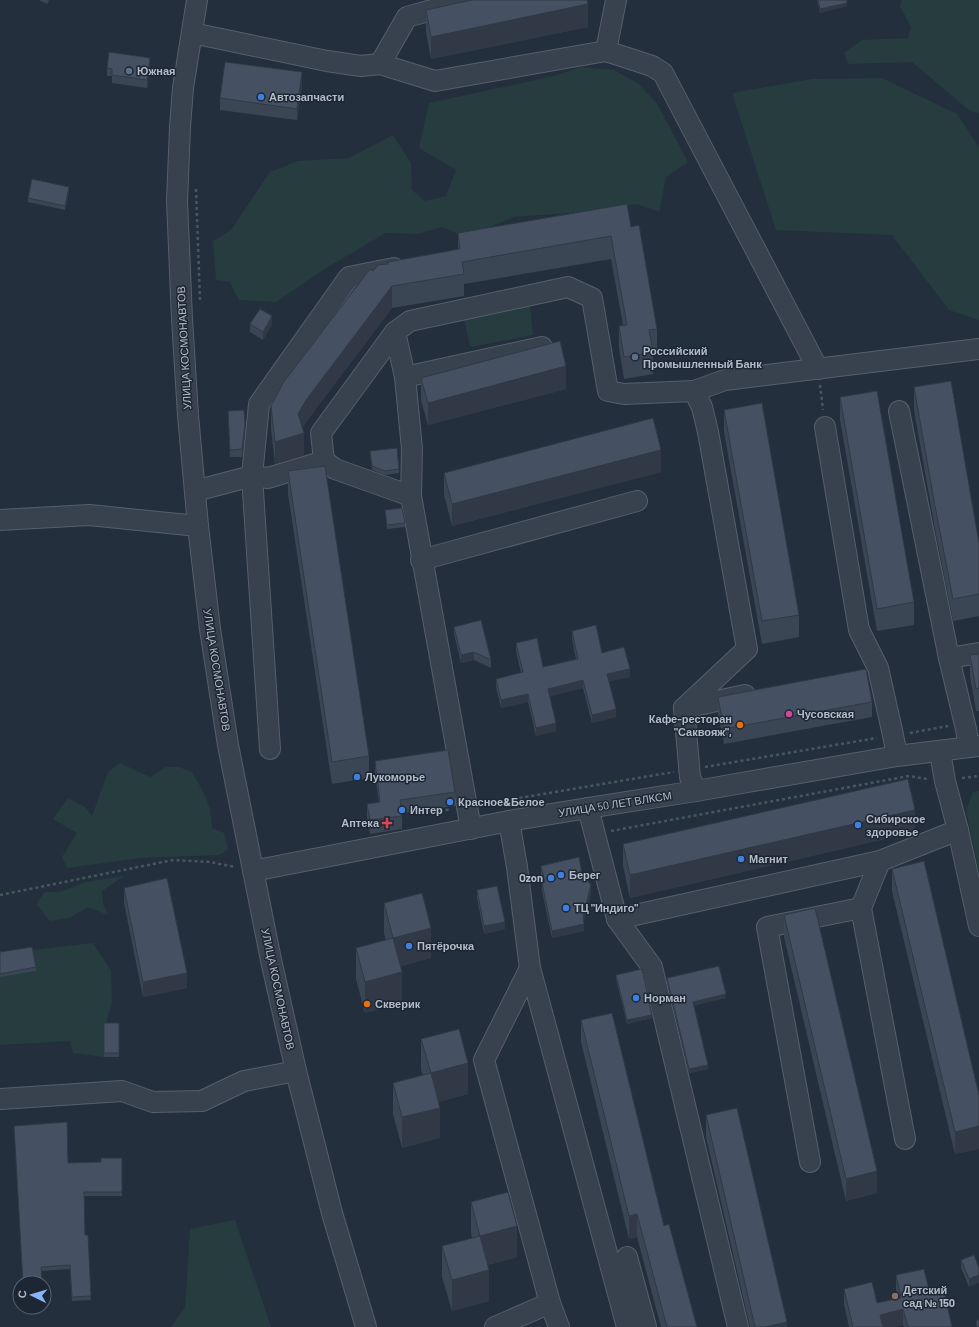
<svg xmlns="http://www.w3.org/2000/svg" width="979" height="1327" font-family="Barlow,sans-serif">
  <rect width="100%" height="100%" fill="#242f3e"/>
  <g fill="#263c3f">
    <path d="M902 0H979V113L970 111 912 62 848 64 844 53 862 40 908 38 911 27 900 6Z"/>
    <path d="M581 67 614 70 639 84 658 105 688 162 666 177 659 212 637 204 583 212 514 217 465 237 442 227 417 234 386 233 326 268 276 302 239 300 230 282 216 280 213 241 231 230 270 172 298 161 349 158 393 135 411 163 412 190 425 201 446 196 456 170 419 148 429 103 554 76Z"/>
    <path d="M882 78 957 114 979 147V320L949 310 892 235 776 230 732 93 812 79Z"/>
    <path d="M530 306 533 335 470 347 464 318Z"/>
    <path d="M120 763 150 777 166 767H179L192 772 204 793 210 809 212 828 224 833 228 850 218 855 141 858 67 868 62 857 77 833 53 819 68 798 85 807 92 816 108 772Z"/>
    <path d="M979 791V871L966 810 973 792Z"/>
    <path d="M124 876 102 891 103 903 108 915 88 907 69 918 50 921 36 904 45 892H60L86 882Z"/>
    <path d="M93 943 111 971 112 1002 105 1027 104 1057 73 1053 70 1041 0 1045V977L36 971 32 950Z"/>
    <path d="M235 1220 271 1327H171L185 1307 190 1229Z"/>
  </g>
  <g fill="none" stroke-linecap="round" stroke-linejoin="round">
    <defs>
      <g id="minor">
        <path d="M197 0 183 88 180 127 177 201 182 319 188 415 198 526 210 629 228 745 271 960 296 1071 332 1213 366 1327"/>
        <path d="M192 33 327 61 361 66 380 64 435 81 606 51 652 66 663 73 818 369"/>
        <path d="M606 51 616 0"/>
        <path d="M380 64 407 17 468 0"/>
        <path d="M405 377 542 347"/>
        <path d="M694 391 725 380 979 349"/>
        <path d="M899 411 949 658 966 729 969 747"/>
        <path d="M825 427 859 630 878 668 893 735 897 756"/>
        <path d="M324 461 321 433 395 332"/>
        <path d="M195 491 252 476 268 478 324 461 335 469 411 496"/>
        <path d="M0 520 89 515 198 526"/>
        <path d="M421 560 637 501"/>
        <path d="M949 658 979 653"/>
        <path d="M684 708 745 695"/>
        <path d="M270 749 252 476 259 404 349 277 394 268"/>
        <path d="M940 752 945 781 958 830 979 926"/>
        <path d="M588 808 617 919 880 861 958 830"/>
        <path d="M509 821 517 867 530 968 627 1327"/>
        <path d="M471 829 411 496 412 449 405 377 395 332 410 321 568 287 592 298 608 391 624 394 694 391 702 407 708 432 747 649 684 708 690 777 696 791"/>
        <path d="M880 861 861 908 905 1139"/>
        <path d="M253 871 509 821 588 808 696 791 897 756 979 746"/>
        <path d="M617 919 652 967 738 1327"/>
        <path d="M530 968 484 1060 550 1303 559 1327"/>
        <path d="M0 1099 122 1091 153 1102 202 1101 244 1081 296 1071"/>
        <path d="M810 1162 767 927 861 908"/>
        <path d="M627 1257 646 1327"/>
        <path d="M495 1327 550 1303"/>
      </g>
    </defs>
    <use href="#minor" stroke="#565f6c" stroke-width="22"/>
    <g stroke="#44595c" stroke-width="2.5" stroke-dasharray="3 3" stroke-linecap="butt">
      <path d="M196 189 200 300"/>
      <path d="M820 385 823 410"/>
      <path d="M910 733 948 726"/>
      <path d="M705 767 877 738"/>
      <path d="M962 778 979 776"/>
      <path d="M484 804 674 772"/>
      <path d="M422 814 451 809"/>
      <path d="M611 831 909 776 927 779"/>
      <path d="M0 895 173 860 210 862 235 867"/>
    </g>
    <use href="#minor" stroke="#38414e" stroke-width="20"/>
  </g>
  <g fill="#3b4654">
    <path d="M39 0H49L47 4Z"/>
    <path d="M817 0H847V6L820 13Z"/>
    <path d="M426 10 588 27 431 59 426 32Z"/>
    <path d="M150 66 147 88 112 83V76H107V68Z"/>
    <path d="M302 84 297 120 220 110V98Z"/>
    <path d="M69 191 65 210 28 202V198Z"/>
    <path d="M631 227 657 329V351L653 352V374L624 379 619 348V326L623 325 611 259 464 284V296L392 308 306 422 302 428 304 455 275 464 271 428V406L373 271 388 264 458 250V233Z"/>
    <path d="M250 324H272L263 340 250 332Z"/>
    <path d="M421 378 566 389 428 425 421 400Z"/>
    <path d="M914 387 979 543V616L953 621 935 529 914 410Z"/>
    <path d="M840 397 914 602V625L877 631 840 420Z"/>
    <path d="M724 410 799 615V637L762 644 724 432Z"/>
    <path d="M228 411 245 431 242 457H230Z"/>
    <path d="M370 451 399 469V473L385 475 372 470Z"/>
    <path d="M288 471 369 756V778L332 784 288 494Z"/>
    <path d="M661 472 452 526 444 495V473Z"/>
    <path d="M385 510 405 523V527L387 529Z"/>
    <path d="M454 627 491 660V668L474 660 461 663 454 634Z"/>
    <path d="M572 631 602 653 630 677 609 681 616 717 592 723 583 688 550 696 556 731 536 736 528 702 501 708 496 687V679L521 673 516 651V643L543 667 576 659 572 639Z"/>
    <path d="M979 654V711H976L970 677V655Z"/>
    <path d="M718 697 872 702V717L724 744 718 713Z"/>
    <path d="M375 761 455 792V806L402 813V829L370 834 367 818V804L379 803 375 774Z"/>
    <path d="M915 832 630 898 623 866V844Z"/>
    <path d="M541 866 582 874 591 893 584 920V931L552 938 542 891V883H543L541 874Z"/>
    <path d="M892 869 979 1095V1149L955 1154 892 891Z"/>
    <path d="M124 888 187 988 143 997 124 903Z"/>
    <path d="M477 890 505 929 484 934 477 898Z"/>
    <path d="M384 903 431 958 401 966 402 1003 365 1013 356 979V948L386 940 384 934Z"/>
    <path d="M784 915 877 1193 846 1201 784 937Z"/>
    <path d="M0 952 36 967V971L0 977Z"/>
    <path d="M616 975 652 1018 627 1024 616 979Z"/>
    <path d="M667 978 726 998 694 1005 708 1069 689 1073 667 982Z"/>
    <path d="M581 1020 664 1226 697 1327H661L637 1237 629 1239 581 1042Z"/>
    <rect x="104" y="1023" width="15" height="34"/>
    <path d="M421 1039 468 1094 438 1102 440 1138 402 1148 393 1114V1083L423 1075 421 1070Z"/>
    <path d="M706 1115 787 1327H750L706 1137Z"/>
    <path d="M122 1158V1196H84L85 1235 91 1300 72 1301 70 1269 41 1271 22 1283 68 1163 101 1162Z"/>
    <path d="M471 1202 517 1257 488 1265 489 1301 452 1311 442 1277V1246L472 1238 471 1233Z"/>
    <path d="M974 1255 969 1287 961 1268V1260Z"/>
    <path d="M896 1275 930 1295 952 1327H904L903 1325 893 1327H849L844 1304V1289L877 1303 897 1298 896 1291Z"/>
  </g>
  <g fill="#303945">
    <path d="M847 3V6L820 13V9Z"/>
    <path d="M588 4V27L431 59V37Z"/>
    <path d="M150 58V66L147 88V80Z"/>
    <path d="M302 72V84L297 120V109Z"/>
    <path d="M69 187V191L65 210V206Z"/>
    <path d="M392 286V308L306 422 298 435 304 433V455L275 464V442Z"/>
    <path d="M272 316V324L263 340V332Z"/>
    <path d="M566 366V389L428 425V403Z"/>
    <path d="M245 424V431L242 457V449Z"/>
    <path d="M661 450V472L452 526V504Z"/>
    <path d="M474 652V660L461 663V655Z"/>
    <path d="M630 669V677L607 682V674Z"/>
    <path d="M583 680V688L548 697V689Z"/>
    <path d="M528 694V702L501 708V700Z"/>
    <path d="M616 709V717L592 723V715Z"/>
    <path d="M556 723V731L536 736V728Z"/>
    <path d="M915 810V832L630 898V875Z"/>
    <path d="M591 885V893L583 924V916Z"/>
    <path d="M505 922V929L484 934V926Z"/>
    <path d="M584 924V931L552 938V931Z"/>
    <path d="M431 928V958L393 969V938Z"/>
    <path d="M402 972V1003L365 1013V982Z"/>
    <path d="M187 973V988L143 997V982Z"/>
    <path d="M726 994V998L693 1006V1002Z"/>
    <path d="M652 1015V1018L627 1024V1020Z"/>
    <path d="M468 1063V1094L431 1104V1073Z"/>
    <path d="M708 1065V1069L689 1073V1069Z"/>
    <path d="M440 1108V1138L402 1148V1117Z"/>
    <path d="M979 1126V1149L955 1154V1132Z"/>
    <path d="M877 1171V1193L846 1201V1179Z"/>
    <path d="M637 1214V1237L629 1239V1216Z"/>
    <path d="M517 1226V1257L480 1267V1236Z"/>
    <path d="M489 1270V1301L452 1311V1280Z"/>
    <path d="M979 1275V1283L969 1287V1279Z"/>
    <path d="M903 1309V1325L893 1327H880V1315Z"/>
    <path d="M787 1322V1327H765Z"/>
  </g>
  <g fill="#455162" stroke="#303945">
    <path d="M472 0H587L588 4 431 37 426 10Z"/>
    <path d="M818 0H847V3L820 9Z"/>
    <path d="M109 52 150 58 147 80 112 75V69L107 68Z"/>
    <path d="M225 62 302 72 297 109 220 98Z"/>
    <path d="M32 179 69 187 65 206 28 198Z"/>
    <path d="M627 204 631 227 639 225 657 329 649 330 653 352 624 357 619 326 627 325 611 236 462 262 464 274 392 286 306 400 298 414 304 433 275 442 271 406 283 383 370 269 373 271 378 265 388 264V262L460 249 458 233Z"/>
    <path d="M260 309 272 316 263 332 250 324Z"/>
    <path d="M560 341 566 366 428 403 421 378Z"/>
    <path d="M951 381 979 543V594L953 599 935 506 914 387Z"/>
    <path d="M877 391 914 602 877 609 840 397Z"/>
    <path d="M762 403 799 615 762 621 724 410Z"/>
    <path d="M244 410 245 424 242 449 230 450 228 411Z"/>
    <path d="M653 418 661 450 452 504 444 473Z"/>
    <path d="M397 448 399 469 385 471 372 466 370 451Z"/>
    <path d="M325 466 369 756 332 762 288 471Z"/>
    <path d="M402 508 405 523 387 525 385 510Z"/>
    <path d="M481 620 491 660 474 652 461 655 454 627Z"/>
    <path d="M596 625 602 653 624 647 630 669 607 674 616 709 592 715 583 680 548 689 556 723 536 728 528 694 501 700 496 679 523 672 516 643 537 638 543 667 578 659 572 631Z"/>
    <path d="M979 654V688L976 689 970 655Z"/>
    <path d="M866 669 872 702 724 729 718 697Z"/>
    <path d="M448 750 455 792 400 800 402 816 370 820 367 804 380 802 375 761Z"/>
    <path d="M908 779 915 810 630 875 623 844Z"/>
    <path d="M579 857 582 874 591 885 583 916 584 924 552 931 542 883 545 882 541 866Z"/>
    <path d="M924 861 979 1095V1126L955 1132 892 869Z"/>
    <path d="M167 878 187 973 143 982 124 888Z"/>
    <path d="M497 886 505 922 484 926 477 890Z"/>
    <path d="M422 893 431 928 393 938 384 903Z"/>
    <path d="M815 908 877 1171 846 1179 784 915Z"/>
    <path d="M393 938 402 972 365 982 356 948Z"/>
    <path d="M32 947 36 967 0 974V952Z"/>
    <path d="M719 966 726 994 693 1002 708 1065 689 1069 667 978Z"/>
    <path d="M642 969 652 1015 627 1020 616 975Z"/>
    <path d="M612 1013 664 1226 669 1224 697 1327H667L637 1214 629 1216 581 1020Z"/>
    <rect x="104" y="1023" width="15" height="30"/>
    <path d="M459 1029 468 1063 431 1073 421 1039Z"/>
    <path d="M431 1073 440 1108 402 1117 393 1083Z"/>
    <path d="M737 1108 787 1322 765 1327H755L706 1115Z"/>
    <path d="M67 1122 68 1163 101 1162V1158H122V1192H84L85 1235H88L91 1296 72 1297 70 1265 41 1267 42 1283H23L14 1126Z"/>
    <path d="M508 1192 517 1226 480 1236 471 1202Z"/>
    <path d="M480 1236 489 1270 452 1280 442 1246Z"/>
    <path d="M974 1255 979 1268V1275L969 1279 961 1260Z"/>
    <path d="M924 1269 930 1295 944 1291 952 1327H908L903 1309 880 1315 883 1327H853L844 1289 872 1282 877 1303 901 1298 896 1275Z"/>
    <path d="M979 1320V1327H977L976 1321Z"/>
  </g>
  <g fill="#5c6f8a" stroke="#1d2633" stroke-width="1.5">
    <circle cx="129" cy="71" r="4"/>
    <circle cx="635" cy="357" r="4"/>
  </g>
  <g fill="#3f7fe0" stroke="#1d2633" stroke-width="1.5">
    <circle cx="261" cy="97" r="4"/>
    <circle cx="357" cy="777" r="4"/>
    <circle cx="450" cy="802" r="4"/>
    <circle cx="402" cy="810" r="4"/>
    <circle cx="858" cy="825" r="4"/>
    <circle cx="741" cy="859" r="4"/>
    <circle cx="561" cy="875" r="4"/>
    <circle cx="551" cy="878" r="4"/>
    <circle cx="566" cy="908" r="4"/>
    <circle cx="409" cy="946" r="4"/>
    <circle cx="636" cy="998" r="4"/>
  </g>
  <circle fill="#d1479c" stroke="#1d2633" stroke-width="1.5" cx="789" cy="714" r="4"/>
  <g fill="#e8710a" stroke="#1d2633" stroke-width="1.5">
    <circle cx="740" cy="725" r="4"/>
    <circle cx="367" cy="1004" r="4"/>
  </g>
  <path fill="#e0444e" stroke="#1d2633" stroke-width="1.5" d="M385 817h4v4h4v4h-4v4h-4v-4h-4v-4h4z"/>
  <circle fill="#8d6e63" stroke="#1d2633" stroke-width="1.5" cx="895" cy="1296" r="4"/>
  <g text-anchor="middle" stroke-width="3" stroke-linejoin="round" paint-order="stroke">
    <g font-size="11" font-weight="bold" fill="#b4bcc9" stroke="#1d2633" text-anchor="start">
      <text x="137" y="75">Южная</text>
      <text x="269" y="101">Автозапчасти</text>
      <text x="643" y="355">Российский<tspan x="643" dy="13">Промышленный Банк</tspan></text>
      <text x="797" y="718">Чусовская</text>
      <text x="732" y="723" text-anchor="end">Кафе-ресторан<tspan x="732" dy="13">"Саквояж",</tspan></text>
      <text x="365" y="781">Лукоморье</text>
      <text x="458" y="806">Красное&amp;Белое</text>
      <text x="410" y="814">Интер</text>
      <text x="866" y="823">Сибирское<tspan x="866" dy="13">здоровье</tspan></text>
      <text x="379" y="827" text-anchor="end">Аптека</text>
      <text x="749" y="863">Магнит</text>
      <text x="569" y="879">Берег</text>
      <text x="543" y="882" text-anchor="end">Ozon</text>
      <text x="574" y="912">ТЦ "Индиго"</text>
      <text x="417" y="950">Пятёрочка</text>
      <text x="644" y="1002">Норман</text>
      <text x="375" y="1008">Скверик</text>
      <text x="903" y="1294">Детский<tspan x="903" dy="13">сад № 150</tspan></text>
    </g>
    <g font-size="11" fill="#b4bcc9" stroke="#1d2633">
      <text transform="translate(184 348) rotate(-93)" y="4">УЛИЦА КОСМОНАВТОВ</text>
      <text transform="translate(217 670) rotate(81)" y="4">УЛИЦА КОСМОНАВТОВ</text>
      <text transform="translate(615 804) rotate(-9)" y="4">УЛИЦА 50 ЛЕТ ВЛКСМ</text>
      <text transform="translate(278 989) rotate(78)" y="4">УЛИЦА КОСМОНАВТОВ</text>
    </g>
  </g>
  <g transform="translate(32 1295) rotate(275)"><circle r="19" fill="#1d2633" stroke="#59626f"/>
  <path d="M0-3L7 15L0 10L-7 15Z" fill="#8ab4f8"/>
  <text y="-6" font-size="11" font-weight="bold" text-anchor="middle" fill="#b4bcc9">С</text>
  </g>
</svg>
